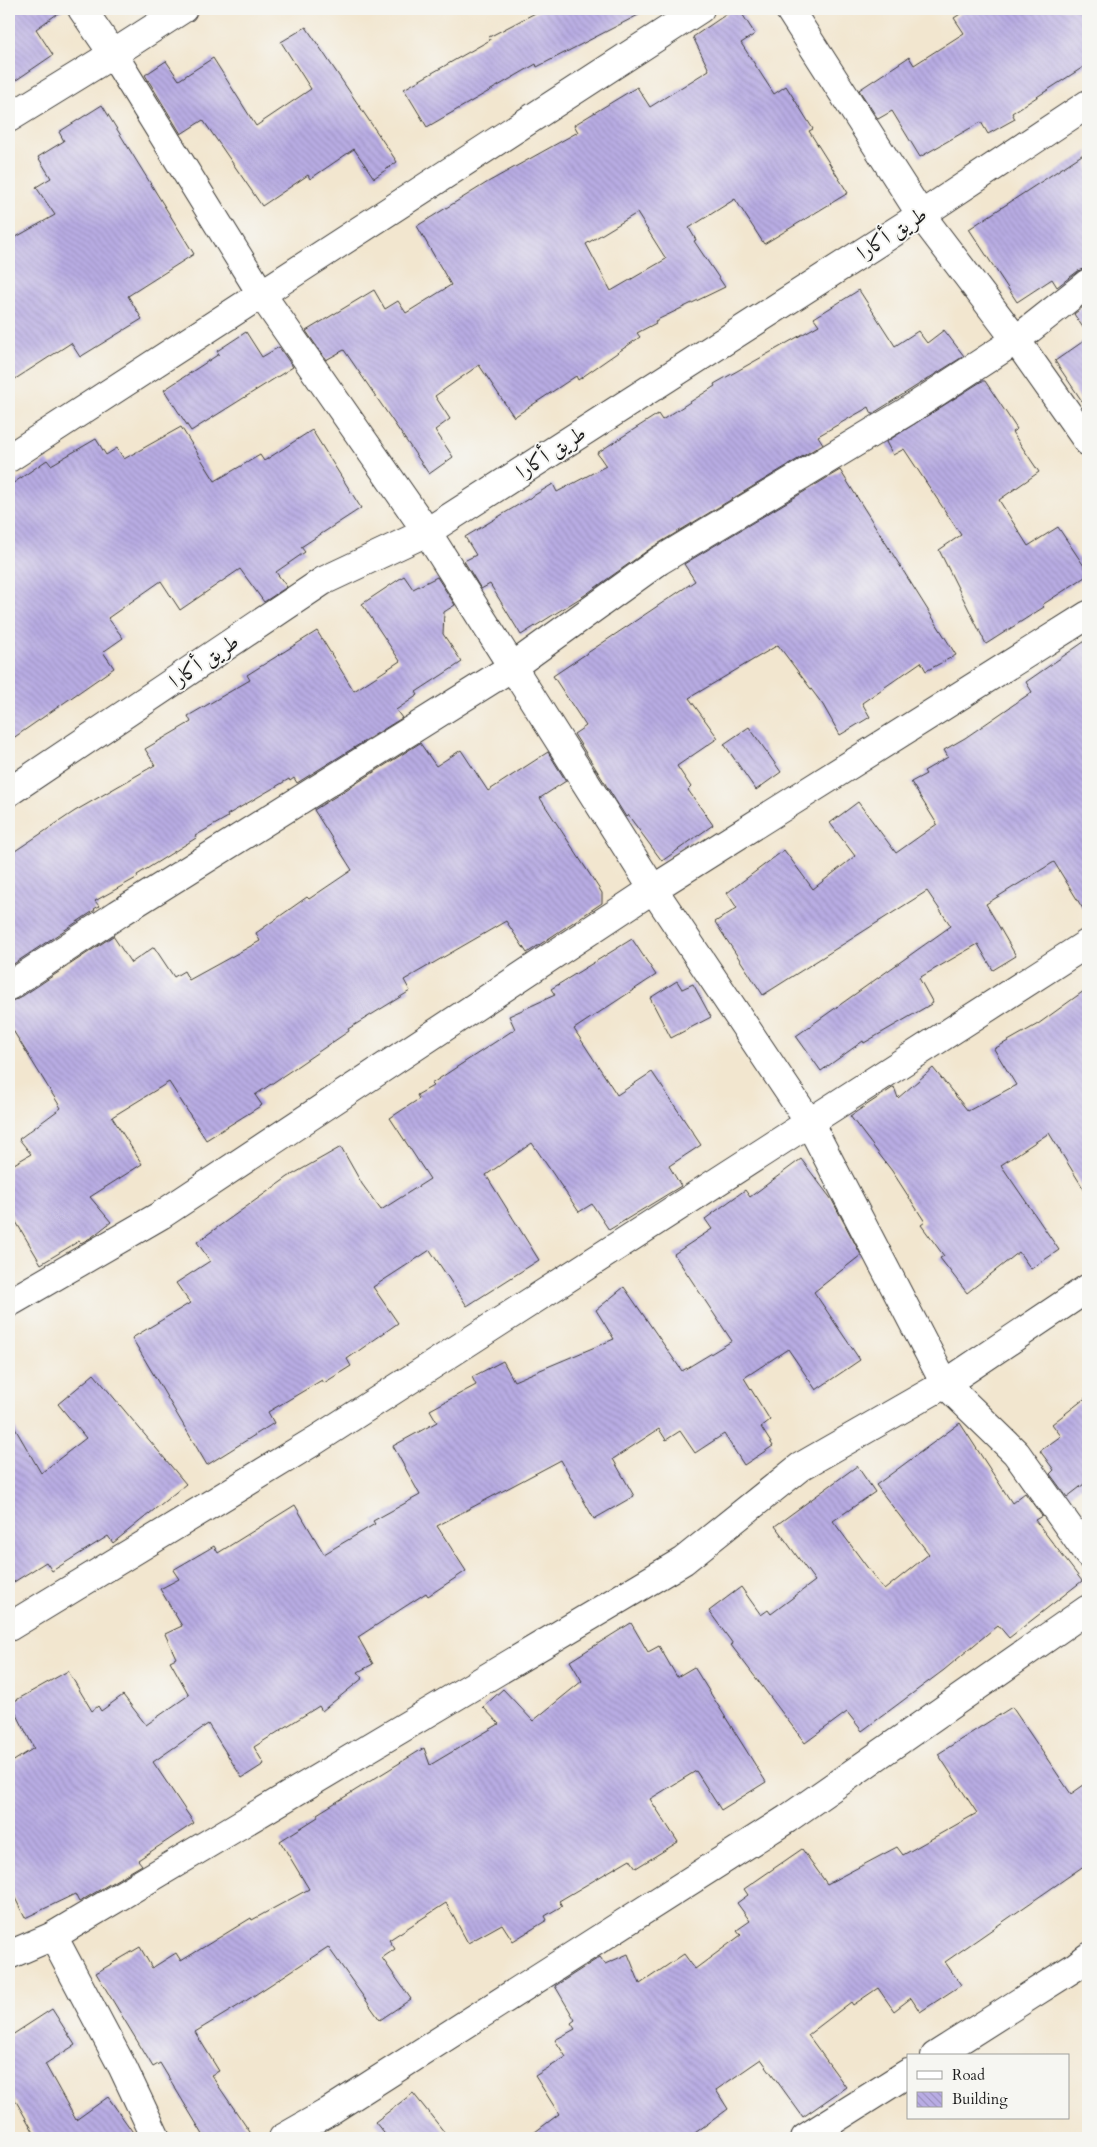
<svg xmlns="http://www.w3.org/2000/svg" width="1097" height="2147" font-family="Cardo,Amiri,serif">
  <defs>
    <pattern id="building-back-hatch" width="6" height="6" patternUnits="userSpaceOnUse" patternTransform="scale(1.25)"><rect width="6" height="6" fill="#b8ace3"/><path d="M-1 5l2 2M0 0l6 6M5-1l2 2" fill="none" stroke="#9e93c2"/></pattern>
  </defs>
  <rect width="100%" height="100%" fill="#f6f6f2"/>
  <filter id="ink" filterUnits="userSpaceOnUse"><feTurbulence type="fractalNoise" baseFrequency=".02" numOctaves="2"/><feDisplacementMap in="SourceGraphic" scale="10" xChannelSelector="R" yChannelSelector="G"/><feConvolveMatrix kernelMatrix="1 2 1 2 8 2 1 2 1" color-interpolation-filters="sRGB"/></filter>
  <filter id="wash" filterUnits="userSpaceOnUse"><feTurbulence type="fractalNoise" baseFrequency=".0096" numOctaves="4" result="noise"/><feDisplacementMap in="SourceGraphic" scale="20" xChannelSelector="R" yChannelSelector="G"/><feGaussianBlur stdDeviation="1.12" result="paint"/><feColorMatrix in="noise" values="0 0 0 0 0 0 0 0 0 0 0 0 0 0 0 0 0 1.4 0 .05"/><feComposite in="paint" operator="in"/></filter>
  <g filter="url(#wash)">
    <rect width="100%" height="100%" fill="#f2e6cf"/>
    <g id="blocks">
      <g fill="url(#building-back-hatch)" fill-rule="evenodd">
        <path d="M9 9H64L36 29 53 55 9 85Z"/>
        <path d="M543 9H650L537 67 536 64 427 127 404 89 490 40 489 37Z"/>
        <path d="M734 9H739L755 34 741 43 774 94 786 86 813 129 809 131 848 193 764 244 735 199 689 228 696 240 694 241 725 287 655 321 656 323 637 333 640 337 578 380 576 376 514 417 479 365 435 396 450 419 435 430 453 457 429 474 344 350 326 360 306 331 374 290 385 309 398 301 406 313 451 285 417 226 488 182 578 132 574 125 637 87 650 107 709 70 693 37ZM637 213 666 259 611 291 586 244Z"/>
        <path d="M968 9H1088V64L1012 113 1015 119 988 134 981 122 920 157 892 111 878 119 859 90 909 57 914 65 964 33 954 18Z"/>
        <path d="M306 27 397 162 374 178 354 149 310 179 308 175 262 206 203 120 181 134 145 75 166 61 179 80 213 58 256 126 311 89 281 42Z"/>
        <path d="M102 105 194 254 128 296 142 319 80 357 71 343 9 383V241L55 215 36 187 51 178 38 157 64 141 59 132Z"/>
        <path d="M1088 151V268L1078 271 1057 287 1052 279 1017 302 969 229Z"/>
        <path d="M859 290 895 346 918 331 927 343 944 330 964 356 872 414 869 407 818 436 823 444 651 548 585 595 521 635 490 584 481 589 464 561 476 555 465 537 553 484 557 492 606 466 597 453 658 414 662 420 715 386 714 384 819 325 814 318Z"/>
        <path d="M1088 303V335L1074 314Z"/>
        <path d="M246 332 262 357 279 347 293 367 191 431 164 390 219 354 217 351Z"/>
        <path d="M1088 338V410L1055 361Z"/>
        <path d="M982 381H985L1017 429 1012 432 1039 472 999 500 1028 546 1058 527 1088 572V575L1042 605 1044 607 986 644 939 550 961 535 904 449 893 455 886 442Z"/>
        <path d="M181 427 215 481 260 455 264 461 312 430 361 508 301 547 305 552 276 572 287 587 264 602 240 569 180 610 161 581 108 618 123 638 103 652 114 668 9 741V486L47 460 51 465 96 439 106 455 117 448 124 459Z"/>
        <path d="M840 470 956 655 926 671 921 662 862 703 870 717 840 735 823 705 778 645 689 698 718 738 677 766 691 787 688 790 713 825 662 861 628 815 626 817 574 734 586 726 553 676 695 581 684 564Z"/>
        <path d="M404 576 413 589 437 577 455 605 444 612 443 634 462 662 416 692 418 695 396 710 402 718 297 783 294 778 290 781 289 779 227 815 228 817 195 836 196 838 137 875 138 877 95 901 99 906 94 909 95 910 9 967V855L75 811 155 765 145 749 191 722 188 716 250 680 247 675 317 631 354 691 400 661 362 604Z"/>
        <path d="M1088 639V917L1054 862 986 904 1016 956 993 970 978 944 919 978 933 1003 864 1043 863 1041 821 1071 796 1036 951 926 927 891 763 995 715 922 737 908 727 893 784 850 813 889 855 856 830 823 858 802 896 853 937 824 911 782 926 774 924 771 948 757 944 750 965 738 1032 692 1026 682Z"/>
        <path d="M749 727 781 772 756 790 724 744Z"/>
        <path d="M420 743 436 766 461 750 488 791 548 752 566 781 540 798 602 893V903L527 953 506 921 404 980 410 991 348 1029 349 1031 255 1095 262 1105 206 1140 169 1082 112 1117 142 1164 90 1197 111 1222 92 1237 81 1243 79 1241 41 1264 9 1210V1167L31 1154 19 1139 61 1108 9 1024V1001L18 999 113 936 131 963 154 947 174 977 184 971 189 980 260 941 256 933 307 897 309 899 352 870 314 810Z"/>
        <path d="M632 939 656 975 574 1029 617 1095 652 1072 701 1145 669 1166 681 1186 609 1230 592 1204 579 1212 532 1143 486 1175 539 1260 467 1306 430 1250 373 1287 398 1323 347 1359 351 1366 324 1383 322 1380 268 1412 274 1423 207 1465 132 1338 190 1303 176 1283 210 1261 197 1242 288 1177 341 1147 362 1184 381 1210 430 1179 390 1118 419 1099 417 1095 433 1086 431 1084 515 1029 509 1016 555 995 551 989Z"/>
        <path d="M677 981 682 989 693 984 711 1017 671 1038 650 998Z"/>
        <path d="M1088 988V1196L1049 1133 1001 1165 1059 1250 1031 1269 1019 1252 967 1293 940 1258 944 1256 921 1225 925 1222 892 1171 850 1116 894 1087 898 1098 933 1068 968 1111 1016 1085 994 1049 1038 1024Z"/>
        <path d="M801 1159 832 1200 861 1255 814 1292 860 1360 816 1390 788 1349 744 1378 770 1420 761 1427 773 1446 744 1465 724 1434 695 1453 680 1431 666 1440 659 1429 613 1459 634 1496 594 1519 561 1460 437 1526 466 1571 428 1596 426 1593 358 1637 373 1664 358 1672 363 1678 322 1711 319 1706 254 1747 264 1764 242 1778 208 1724 153 1762 194 1823 138 1860 142 1865 79 1902 75 1894 25 1918 9 1886V1764L34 1748 11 1703 68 1671 92 1711 98 1706 101 1711 123 1695 146 1725 189 1695 170 1661 176 1658 165 1634 182 1626 160 1589 179 1579 173 1570 214 1546 218 1553 295 1505 324 1554 375 1524 373 1521 420 1495 393 1446 437 1422 430 1410 476 1385 472 1377 503 1361 514 1381 614 1339 596 1310 624 1287 682 1371 732 1341 674 1254 712 1229 705 1219 745 1190 750 1197Z"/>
        <path d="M94 1374 186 1484 113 1543 108 1536 52 1571 46 1562 9 1585V1418L41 1473 86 1438 58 1404Z"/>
        <path d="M1088 1396V1481L1067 1497 1050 1474 1054 1470 1040 1451 1061 1436 1052 1424Z"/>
        <path d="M960 1423 1012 1503 1025 1493 1042 1516 1035 1520 1082 1581 1009 1638 998 1625 944 1670 862 1731 847 1712 805 1743 731 1645 733 1644 709 1611 741 1587 761 1615 768 1610 771 1614 815 1581 775 1526 857 1466 875 1492 833 1521 884 1590 929 1554 876 1485Z"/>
        <path d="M631 1623 648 1652 659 1646 677 1677 694 1667 766 1782 721 1810 696 1771 650 1799 678 1842 636 1868 630 1859 559 1901 562 1906 545 1916 547 1920 513 1941 502 1924 468 1943 446 1903 389 1940 395 1949 382 1958 411 1999 380 2020 328 1947 238 2006 195 2032 219 2071 211 2075 254 2138H205L160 2063 153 2067 96 1973 140 1947 152 1968 176 1953 181 1961 251 1918 252 1920 309 1889 280 1841 318 1817 317 1814 424 1748 430 1765 499 1724 483 1707 503 1689 533 1721 582 1681 570 1661Z"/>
        <path d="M1012 1707 1071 1794 1088 1782V1863L945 1962 961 1985 920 2012 911 1998 894 2011 878 1988 853 2005 851 2002 808 2035 846 2087 803 2117 761 2059 716 2090 728 2109 688 2138H527L559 2114 535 2076 566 2057 555 2040 575 2029 571 2023 575 2020 555 1986 600 1957 605 1964 628 1954 640 1984 684 1954 695 1969 741 1935 737 1930 750 1921 737 1903 748 1895 744 1889 802 1849 827 1884 897 1847 903 1855 977 1813 938 1754Z"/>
        <path d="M52 2009 75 2045 45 2064 76 2120 108 2097 137 2138H37L9 2089V2037Z"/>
        <path d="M413 2093 449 2138H388L375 2122Z"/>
      </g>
    </g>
  </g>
  <g filter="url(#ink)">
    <use href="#blocks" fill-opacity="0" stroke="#3c3a37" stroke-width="1"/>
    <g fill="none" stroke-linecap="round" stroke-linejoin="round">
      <defs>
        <g id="minor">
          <path d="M82 9 113 54 262 295 427 532 653 889 809 1122 945 1384 1016 1453 1088 1554"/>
          <path d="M789 9 921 215 1016 340 1088 442"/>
          <path d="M9 118 113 54 183 9"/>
          <path d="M9 458 700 9"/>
          <path d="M9 792 323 581 427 532 921 215 1088 104"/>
          <path d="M9 986 118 914 512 667 659 561 906 412 1016 340 1088 283"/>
          <path d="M9 1303 161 1215 653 889 1088 615"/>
          <path d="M9 1627 316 1440 1088 943"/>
          <path d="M53 1936 123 2068 156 2138"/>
          <path d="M9 1955 53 1936 683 1561 800 1467 945 1384 1088 1288"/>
          <path d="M935 2056 1075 1967 1088 1957"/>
          <path d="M283 2138 325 2114 787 1819 1088 1609"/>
          <path d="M805 2138 908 2073"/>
        </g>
      </defs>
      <use href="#minor" stroke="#3c3a37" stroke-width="30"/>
      <use href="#minor" stroke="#fff" stroke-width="28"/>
    </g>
  </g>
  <g text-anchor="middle" stroke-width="4" stroke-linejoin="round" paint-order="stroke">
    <g font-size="21" fill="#1c1c1c" stroke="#f6f6f2">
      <text transform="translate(892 233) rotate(-33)" y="7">طريق أكارا</text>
      <text transform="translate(551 452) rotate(-33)" y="7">طريق أكارا</text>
      <text transform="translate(204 661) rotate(-34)" y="7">طريق أكارا</text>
    </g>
  </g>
  <rect width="1097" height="2147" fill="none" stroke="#f6f6f2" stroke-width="30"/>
  <rect x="907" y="2054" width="162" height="65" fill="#f6f6f2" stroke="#9f9f9c"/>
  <rect x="917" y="2071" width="25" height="8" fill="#ffffff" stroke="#9f9f9c"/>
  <text x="952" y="2080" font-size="15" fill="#1c1c1c">Road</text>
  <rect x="917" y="2092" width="25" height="15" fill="url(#building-back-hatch)" stroke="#9f9f9c"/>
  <text x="952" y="2104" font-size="15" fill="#1c1c1c">Building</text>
</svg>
